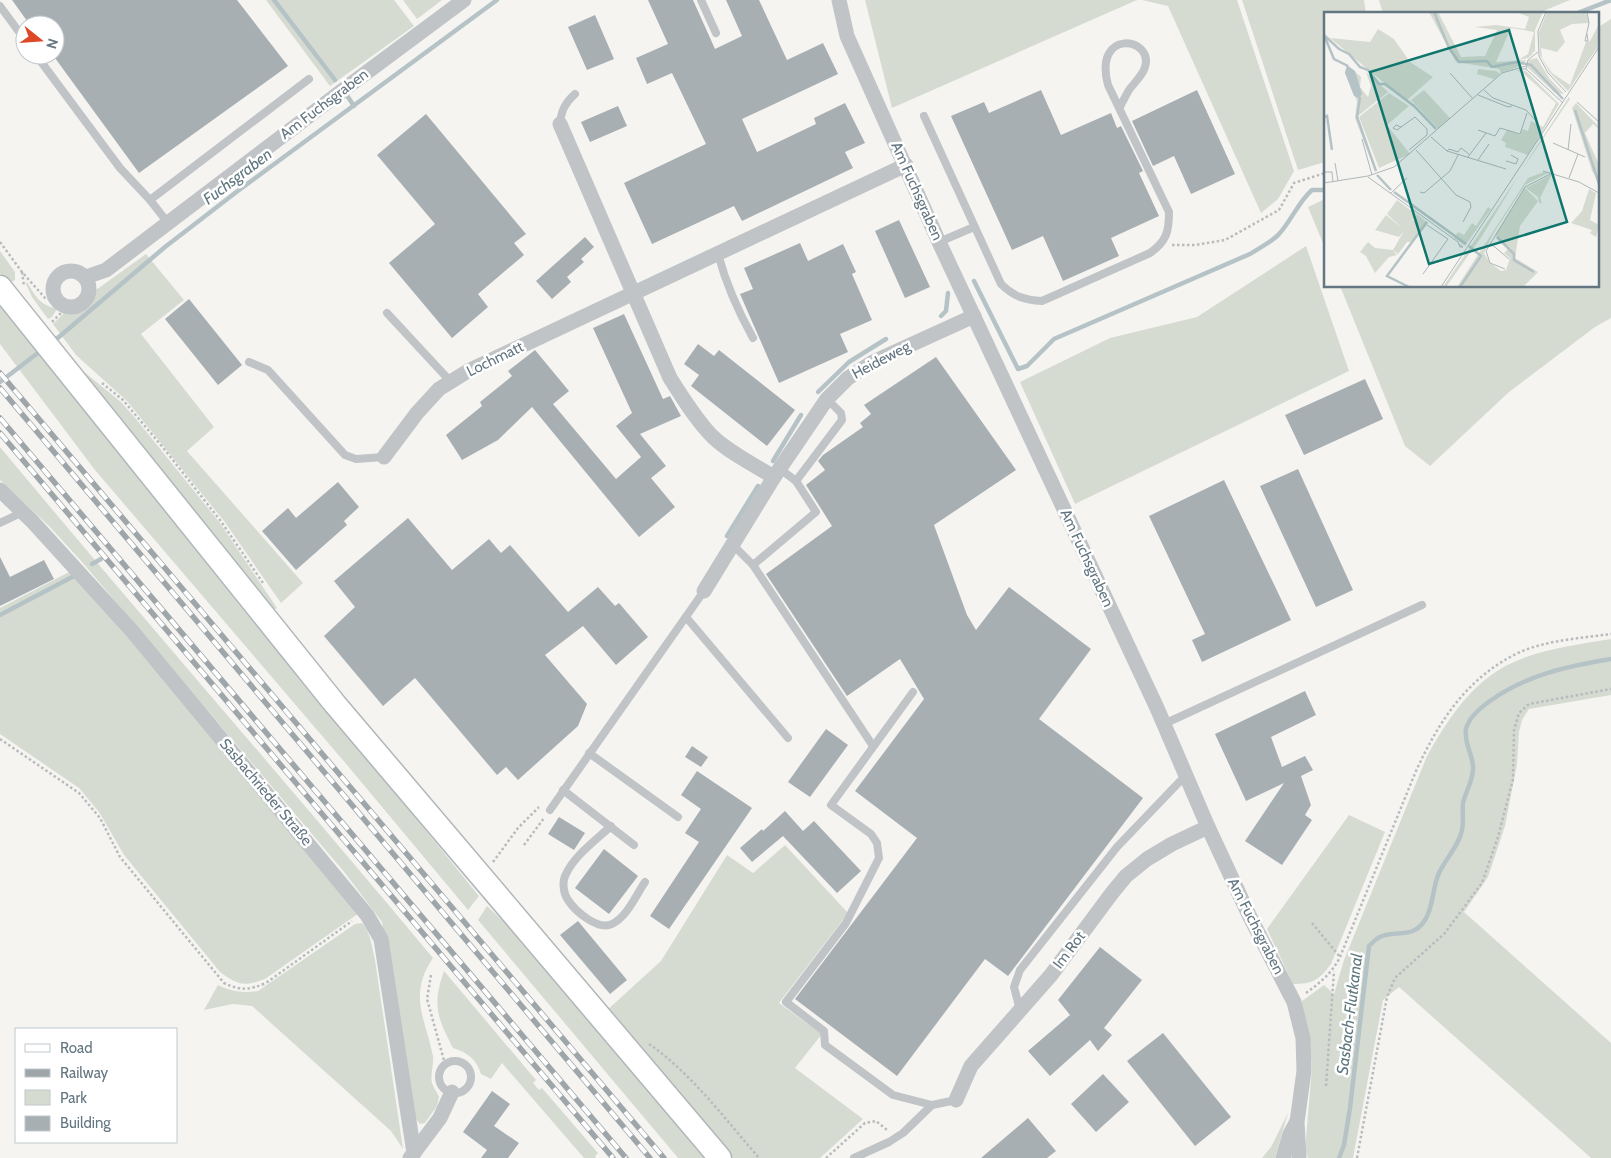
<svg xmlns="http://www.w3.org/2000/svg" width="1611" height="1158" font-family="Cabin,sans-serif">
  <rect width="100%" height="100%" fill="#f5f4f1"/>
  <g fill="#d6dbd2">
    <path d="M266 0H394L414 26 330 86Z"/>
    <path d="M403 0H442L417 19Z"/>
    <path d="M865 0H1137L892 108Z"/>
    <path d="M1142 0H1237L1294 171 1278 199 1261 213 1168 6Z"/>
    <path d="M1242 0H1364L1366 14H1325V162L1298 170Z"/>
    <path d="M1379 0H1570L1536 14H1383Z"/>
    <path d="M1611 19V318L1595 327 1509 392 1430 466 1405 446 1340 286H1597V28Z"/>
    <path d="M1325 199V248L1308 207Z"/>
    <path d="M1306 246 1349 371 1075 504 1020 382 1110 338 1197 317Z"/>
    <path d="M0 251 15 272V280L9 284 0 273Z"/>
    <path d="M146 254 184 300 141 334 214 427 187 451 303 583 281 603 224 521 127 401 76 355 53 324 64 313Z"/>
    <path d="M27 282C36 297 39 304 57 309L52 317 48 319 32 297 26 284Z"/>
    <path d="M0 307 479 896 468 910 347 765 95 470 0 344Z"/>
    <path d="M78 367 121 402 136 419 220 523 277 608 272 611Z"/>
    <path d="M0 447C143 619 290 786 433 958 408 995 425 1017 433 1056 434 1065 430 1075 432 1083 434 1088 437 1093 439 1097L437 1106 425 1123 420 1124 415 1118 382 922 345 873 82 562 49 526 0 480Z"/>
    <path d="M73 570 362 911 265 979C243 987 238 985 220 972L124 855 99 812 79 788 0 734V608Z"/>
    <path d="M1611 639V695L1529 709 1522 720 1519 732 1517 764 1505 826 1488 877 1464 912 1611 1043V1158H1591L1399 987 1383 1000 1353 1158H1308L1305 1150 1312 1068 1308 1032 1302 1009V1001L1324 985 1334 994 1344 960 1427 756C1450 715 1476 676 1521 659 1549 648 1581 644 1611 639Z"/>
    <path d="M1349 815 1385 832 1331 964C1319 980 1313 984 1293 984L1267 929Z"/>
    <path d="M785 845 848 913 779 1003 822 1034 795 1068 863 1119 820 1158H730L605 1012 661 961 727 855 753 873Z"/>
    <path d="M487 906 512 930 705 1158H678L478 920Z"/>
    <path d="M362 923C371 932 372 948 375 960L403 1149 391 1131 252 1006 233 1004 204 1010 218 985C232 992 243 993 258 991L355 924Z"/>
    <path d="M444 971 536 1080 533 1083 539 1090 542 1088 598 1153 595 1156 596 1158H584L502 1063 491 1079 481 1074C476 1059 468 1053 453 1048 437 1017 432 1005 444 971Z"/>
    <path d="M1288 1113 1275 1158H1262L1271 1147Z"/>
  </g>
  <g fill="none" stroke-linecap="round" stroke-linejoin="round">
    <g stroke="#b5c3c6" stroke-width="4.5">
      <path d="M274 0 335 80"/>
      <path d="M1575 14 1611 0"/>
      <path d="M348 97 354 106"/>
      <path d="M974 281 1018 369 1027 366 1054 339 1250 254C1259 248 1272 242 1279 234 1291 221 1299 201 1312 190H1325"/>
      <path d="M941 316 946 311 948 293"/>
      <path d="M53 342 165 247 239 190 497 0"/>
      <path d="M0 382 43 349"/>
      <path d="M818 392 849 362 886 339"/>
      <path d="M773 461 801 415"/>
      <path d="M727 536 758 486"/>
      <path d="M92 564 101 559"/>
      <path d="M0 615 76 575"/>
      <path d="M1339 1158 1344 1145 1350 1108 1369 946C1372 943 1375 940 1378 938 1394 928 1412 941 1425 920 1434 906 1432 888 1439 873 1446 858 1459 846 1462 830 1464 821 1462 811 1463 803 1466 790 1474 780 1473 766 1472 753 1464 744 1466 729 1469 717 1480 708 1490 701 1526 675 1568 666 1611 659"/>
    </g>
  </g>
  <g fill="#a7afb3">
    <path d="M12 0H237L288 66 139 173 55 58V25H30Z"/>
    <path d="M648 0H693L715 49 742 36 726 0H759L787 60 823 43 838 74 742 119 757 152 816 124 814 118 845 103 865 143 845 152 853 168 742 221 734 206 652 244 624 183 706 144 672 73 647 84 636 58 668 44Z"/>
    <path d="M595 15 614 59 587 70 568 27Z"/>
    <path d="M1041 90 1061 135 1111 113 1117 128 1121 126 1143 171 1139 173 1159 216 1111 238 1119 256 1063 281 1043 236 1012 250 951 116 984 102 989 113Z"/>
    <path d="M1197 90 1235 174 1191 194 1174 156 1153 166 1132 121Z"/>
    <path d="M618 106 627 126 590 142 581 122Z"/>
    <path d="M426 114 526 234 514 243 524 255 478 294 488 307 452 338 389 263 435 224 377 155Z"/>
    <path d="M899 220 930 287 905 298 875 231Z"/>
    <path d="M585 237 594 247 581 259 584 262 567 277 571 282 552 299 536 281Z"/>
    <path d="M800 243 808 261 843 244 856 272 852 274 872 320 840 334 848 352 779 383 740 294 753 289 744 268Z"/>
    <path d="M189 299 242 365 218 385 165 319Z"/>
    <path d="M624 314 663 399 670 396 681 416 640 434 666 466 651 478 675 507 639 537 532 407 498 440 462 460 446 435 482 406 480 402 512 376 508 371 535 350 569 391 553 404 616 479 641 457 616 426 632 413 593 328Z"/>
    <path d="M698 344 714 356 719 350 795 410 767 446 691 386 699 375 684 364Z"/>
    <path d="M936 357 1016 470 934 525 967 615 976 630 1009 587 1091 649 1039 719 1143 798 1008 976 985 959 897 1076 795 999 917 838 855 791 924 699 900 659 847 696 766 574 832 526 806 485 825 470 818 461 823 455 863 427 860 423 871 414 864 405Z"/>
    <path d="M1365 379 1383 419 1304 455 1285 415Z"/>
    <path d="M1298 469 1353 590 1316 607 1260 486Z"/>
    <path d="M1224 480 1291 620 1202 662 1192 640 1205 634 1149 516Z"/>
    <path d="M338 482 359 507 344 521 347 525 296 570 262 531 288 508 296 518Z"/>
    <path d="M408 518 452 570 489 539 501 553 510 545 568 612 598 587 615 606 619 603 648 637 616 665 583 626 545 655 587 704 578 726 518 780 506 767 497 775 415 678 383 706 324 636 355 607 334 581Z"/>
    <path d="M0 557 10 577 44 560 54 579 0 606Z"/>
    <path d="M1305 691 1316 715 1271 737 1282 767 1305 756 1313 770 1301 776 1311 805 1305 815 1312 820 1282 865 1245 841 1284 783 1246 801 1215 734Z"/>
    <path d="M826 729 848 745 810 797 788 782Z"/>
    <path d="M692 746 708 757 701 767 685 757Z"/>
    <path d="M697 771 752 808 669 929 650 916 699 842 685 833 701 809 681 795Z"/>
    <path d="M785 811 803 831 814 821 861 871 837 893 783 836 752 862 740 848 762 829 763 831Z"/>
    <path d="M559 817 585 833 574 850 548 834Z"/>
    <path d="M604 849 638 876 609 914 575 888Z"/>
    <path d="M578 921 627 980 610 994 560 935Z"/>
    <path d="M1100 947 1142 980 1104 1028 1112 1035 1098 1051 1090 1040 1050 1076 1028 1051 1070 1015 1058 1000Z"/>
    <path d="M1163 1033 1231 1117 1195 1146 1127 1061Z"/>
    <path d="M1103 1074 1129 1102 1096 1132 1071 1104Z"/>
    <path d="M492 1091 510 1104 494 1126 519 1143 508 1158H481L487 1150 463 1132Z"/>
    <path d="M1028 1118 1056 1151 1047 1158H981Z"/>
  </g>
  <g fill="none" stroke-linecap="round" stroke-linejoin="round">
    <defs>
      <path id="primary" d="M0 287 335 704 720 1158"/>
    </defs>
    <use href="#primary" stroke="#b1b6b9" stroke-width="25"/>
    <g stroke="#b8bbbd" stroke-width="2.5" stroke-dasharray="2.5 2.5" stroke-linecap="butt">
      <path d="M0 242 22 272 45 298 57 301"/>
      <path d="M1172 245H1195L1225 240 1279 210 1294 183 1325 173"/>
      <path d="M22 272 24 286"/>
      <path d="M52 322 67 307"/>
      <path d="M102 383 123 400 165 450 220 520 263 583"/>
      <path d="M0 739 79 793 100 818 120 857 224 983C241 991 249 990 266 983L352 921"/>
      <path d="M524 845 544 818"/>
      <path d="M493 862 518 828 539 807"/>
      <path d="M1312 923 1340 957"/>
      <path d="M431 975 427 999 445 1064"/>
      <path d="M1306 993C1320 983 1332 973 1340 957L1416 771C1439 721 1467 677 1520 652 1548 640 1582 638 1611 634"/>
      <path d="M649 1044C691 1073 726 1120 759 1158"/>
      <path d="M1326 1086 1334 971"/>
      <path d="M826 1158 865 1123 876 1121 887 1130"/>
      <path d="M1357 1158 1387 997 1395 978 1444 934 1482 883 1498 837 1513 779 1514 730 1519 713 1529 704 1611 689"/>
    </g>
    <g stroke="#c0c4c7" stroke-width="8">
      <path d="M701 0 716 33"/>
      <path d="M0 6 25 40"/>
      <path d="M36 55 120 168 150 200"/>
      <path d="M924 116 1001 284C1014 297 1025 300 1042 301L1150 253C1167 241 1169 231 1169 212L1108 85C1093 28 1154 37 1145 67 1143 75 1134 83 1129 90 1126 95 1123 101 1120 107"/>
      <path d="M560 124C561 111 565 103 575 94"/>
      <path d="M168 223 150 200 309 79"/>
      <path d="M939 242 974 227"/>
      <path d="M718 254C726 284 738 311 753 338"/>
      <path d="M387 313 451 382"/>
      <path d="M249 362 268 370 345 455 356 459 384 457"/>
      <path d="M780 469 796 481"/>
      <path d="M0 523 23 512"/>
      <path d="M733 545 753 565 873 746"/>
      <path d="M753 565 816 512 796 481 842 420 841 413 827 399"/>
      <path d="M686 617 788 738"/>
      <path d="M913 692 831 805 871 834 877 843 879 858 846 923 786 1002 824 1031 825 1045 893 1095 932 1105"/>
      <path d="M1164 724 1422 605"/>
      <path d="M589 753 678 817"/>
      <path d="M563 790 634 845"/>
      <path d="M550 810 704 591"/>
      <path d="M611 826C596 840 575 855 566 874 562 881 563 893 568 900 575 911 598 931 612 924 627 917 636 895 645 882"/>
      <path d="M1020 1010 1014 987 1020 970 1117 847 1186 775"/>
      <circle cx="455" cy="1077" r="16"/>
      <path d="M854 1158 889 1142 903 1133 932 1105 956 1100"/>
    </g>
    <g stroke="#c0c4c7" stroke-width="15">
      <path d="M839 0 847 36 939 242 1157 708 1208 827 1249 915 1294 1002 1303 1038 1304 1071 1297 1122 1299 1158"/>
      <path d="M560 124 670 378C683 398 696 420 713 437 730 453 754 465 774 477"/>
      <circle cx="71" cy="289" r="18"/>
      <path d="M86 277 106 270 347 87 464 0"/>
      <path d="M384 457 417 413 439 389 468 371 906 165"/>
      <path d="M0 490 32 521 132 631 367 915 381 939 414 1153"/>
      <path d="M704 591 774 477 827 399 848 378 873 362 974 316"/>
      <path d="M956 1100 971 1066 1051 975 1112 893 1126 876 1147 859 1172 844 1208 827"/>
      <path d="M410 1158 440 1118 452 1092"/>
      <path d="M1283 1158 1290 1134 1296 1123"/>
    </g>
    <use href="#primary" stroke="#fff" stroke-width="22"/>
    <defs>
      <g id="rail">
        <path d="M0 373 664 1158"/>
        <path d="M0 388 650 1158"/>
        <path d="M0 418 626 1158"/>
        <path d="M0 433 613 1158"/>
      </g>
    </defs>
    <use href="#rail" stroke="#9fa6aa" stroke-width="5.5"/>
    <use href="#rail" stroke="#fff" stroke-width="4" stroke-dasharray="11" stroke-linecap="butt"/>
  </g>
  <g text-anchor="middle" stroke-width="5" stroke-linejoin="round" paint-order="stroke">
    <g font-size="15" fill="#647681" stroke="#fff">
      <text transform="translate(324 104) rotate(-37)" y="5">Am Fuchsgraben</text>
      <text transform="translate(917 191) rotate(66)" y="5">Am Fuchsgraben</text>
      <text transform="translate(495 359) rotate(-26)" y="5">Lochmatt</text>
      <text transform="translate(881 360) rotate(-28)" y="5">Heideweg</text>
      <text transform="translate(1087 558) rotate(65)" y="5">Am Fuchsgraben</text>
      <text transform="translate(266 792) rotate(50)" y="5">Sasbachrieder Straße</text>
      <text transform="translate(1256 926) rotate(63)" y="5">Am Fuchsgraben</text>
      <text transform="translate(1069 950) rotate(-53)" y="5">Im Rot</text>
    </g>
    <g font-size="16" font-style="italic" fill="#5f777f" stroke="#fff">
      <text transform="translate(237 176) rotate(-37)" y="6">Fuchsgraben</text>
      <text transform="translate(1349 1014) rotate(-83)" y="6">Sasbach-Flutkanal</text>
    </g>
  </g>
  <g transform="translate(1324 12)">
    <rect width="275" height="275" fill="#f5f4f1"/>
    <path d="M105 0H114L137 45 161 44 173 18 151 15 172 13 201 17 205 5 192 0H219L211 18V39L207 42 210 41 204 46 194 48 204 42 210 20 187 16 172 50 202 48 199 53 177 61 175 57 132 50ZM223 0H262L265 11 248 12 236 18 241 30 233 40 217 36 218 46 228 61 246 73 262 30 266 29 275 12V33L244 79 226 61 216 43 215 20ZM54 17 70 27 86 50 109 65 82 89 6 26 46 30ZM213 46 225 66 240 82 231 81 203 55 205 48ZM23 53 37 65 36 75 44 85 47 74 42 60 64 80 34 104 50 156 31 106 33 89 21 61ZM154 57 172 59 176 62 170 67 153 62ZM191 58 202 59 235 92 204 143 181 135 182 131 177 128 183 118 196 123 199 117 204 119 207 109 219 115 232 91 199 61ZM100 78 126 106 114 117 87 88ZM65 81 85 94 63 113 86 142 55 156 35 105ZM245 85 246 87 196 161 211 137ZM252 91 274 114 275 111V117L269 112 261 121 275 153V169L268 159 248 96ZM220 160 224 161 201 173 169 222 160 241 166 251 177 259 182 258 186 246 180 241 184 237 171 223 201 176 214 189 196 214 191 246 214 260 199 275H133L204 166ZM228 162 216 186 218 191H215L214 185 202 176ZM195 163 158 224 122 275H119ZM265 177 272 181 266 208 275 213 272 225 266 221 268 218 247 211 258 199ZM73 188 92 202 85 213 93 202 103 210 89 230H83L74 242 69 238 73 243 65 245 51 261 42 244 36 240 44 230 51 236 69 238 80 219 75 225 51 218 62 203 79 217 63 202ZM164 195 167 197 141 234 130 226 134 220 140 223 148 211 152 214Z" fill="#d6dbd2"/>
    <path d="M23 53 31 59 38 82 35 86 30 84 21 61Z" fill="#b5c3c6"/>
    <path fill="none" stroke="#b5c3c6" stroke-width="2.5" d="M110 0 125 36 135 50 163 49 168 55 193 50 207 53 239 87M0 23 10 47 24 54M1 24 15 37 25 42 36 55 44 58 55 72H61L90 94 112 117M36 85 33 105 52 159M251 98 275 172M0 105 3 104 8 138M53 163 67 178M70 180 142 232M173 225 190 242V248L210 260M85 275 63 264 103 210M136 275 157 244 145 234"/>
    <path fill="none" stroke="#aeb7ba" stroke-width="1" d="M222 0 214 19 215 44 224 61 242 80M263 0 265 11 261 29H264L263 22M195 57H202L204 48 214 40M202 57 239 91M126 61 149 87M160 78 169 86 202 98 212 109M154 83 184 95 188 94M253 90 275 110M77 115 72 113 69 116 73 118 91 105 103 117V123L85 138M154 118 171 124 176 116 196 122 203 101M107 125 123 139 182 157M38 127 48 163M229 131 261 145M92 138 132 183 146 190 147 195 139 210M244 138 247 112M123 139 125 137 134 140 137 136 145 142M144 145 162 121M154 148 165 132M182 149 192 152 194 147 187 143M11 151 14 169M219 159 255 170 275 181M0 160H8L9 170M44 165 134 230 136 235H139L135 232M245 166 254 142M0 171 44 164 70 155 178 61 202 54M96 180 100 181 126 159 134 143M67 181 83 166M103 213 124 227M166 231 185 247M181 257 166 251 162 239 201 175 228 161M99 262 124 227M117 275 275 35"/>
    <path fill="#0f766e" fill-opacity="0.15" stroke="#0f766e" stroke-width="2.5" d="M185 18 243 210 105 252 46 60Z"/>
    <rect width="275" height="275" fill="none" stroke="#647681" stroke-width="2.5"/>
  </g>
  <rect x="15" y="1028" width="162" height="115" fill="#ffffff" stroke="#c1c8cd"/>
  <rect x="25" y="1044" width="25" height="8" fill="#ffffff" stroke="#c1c8cd"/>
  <text x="60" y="1053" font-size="15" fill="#647681">Road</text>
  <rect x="25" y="1069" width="25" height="8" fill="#9fa6aa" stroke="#c1c8cd"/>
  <text x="60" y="1078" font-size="15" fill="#647681">Railway</text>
  <rect x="25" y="1090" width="25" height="15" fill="#d6dbd2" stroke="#c1c8cd"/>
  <text x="60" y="1103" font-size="15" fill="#647681">Park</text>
  <rect x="25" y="1116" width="25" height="15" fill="#a7afb3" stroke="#c1c8cd"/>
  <text x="60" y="1128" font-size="15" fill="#647681">Building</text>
  <g transform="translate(40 40) rotate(107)"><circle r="24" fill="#ffffff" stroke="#c1c8cd"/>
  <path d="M0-4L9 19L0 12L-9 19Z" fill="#df4827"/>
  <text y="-8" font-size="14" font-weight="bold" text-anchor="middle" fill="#647681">N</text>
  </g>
</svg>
